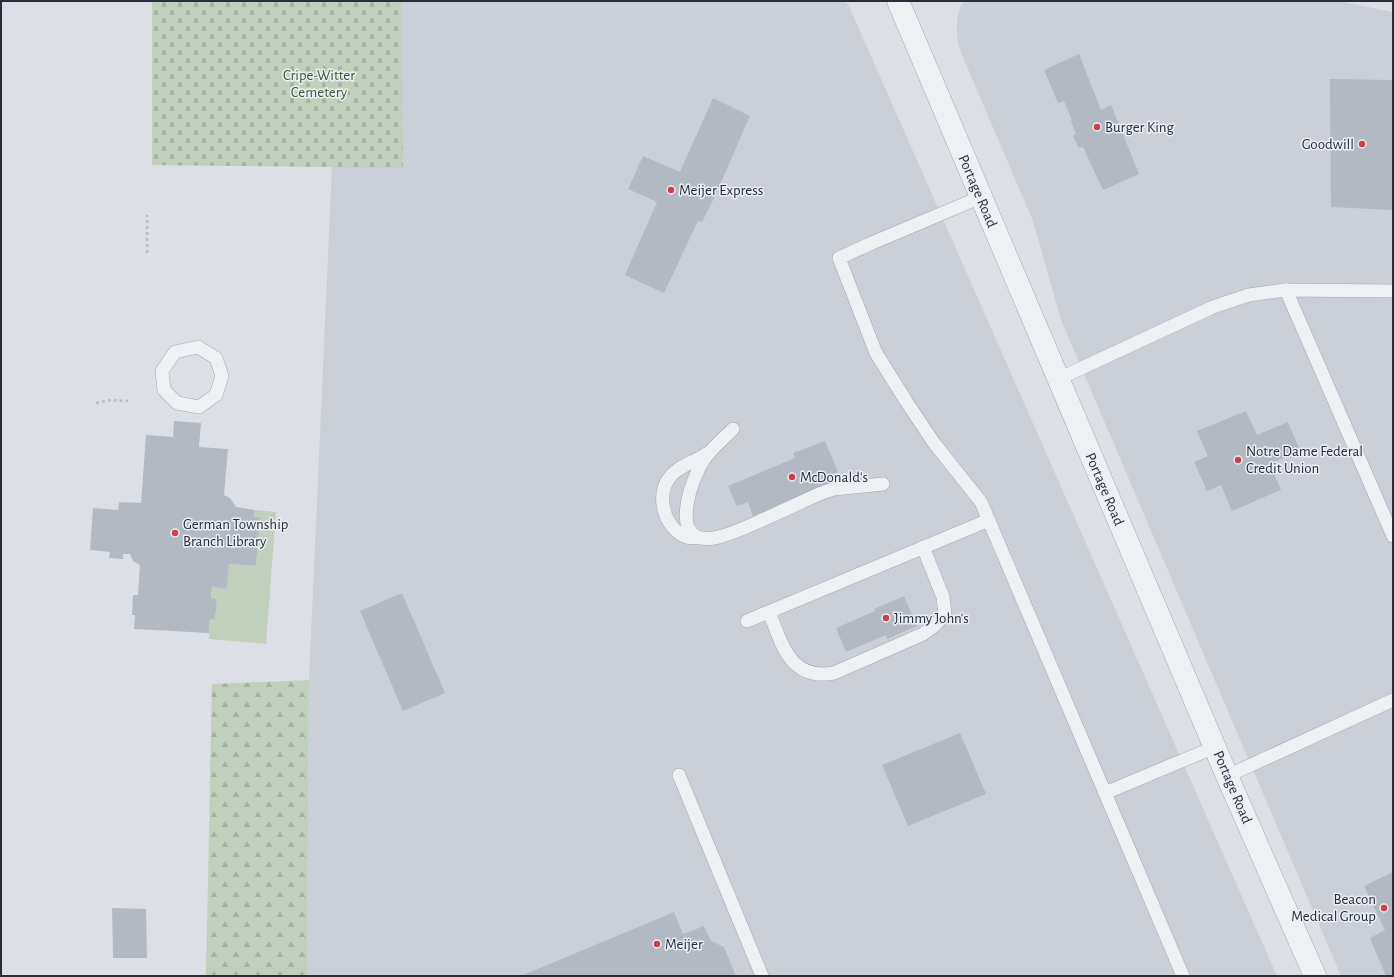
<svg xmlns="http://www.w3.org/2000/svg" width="1394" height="977" font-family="'Alegreya Sans',sans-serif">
  <defs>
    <pattern id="forest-firs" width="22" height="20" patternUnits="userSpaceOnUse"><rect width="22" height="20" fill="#c1d0bd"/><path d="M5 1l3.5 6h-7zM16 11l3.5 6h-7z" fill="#a6b3a3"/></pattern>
    <pattern id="cemetery-stones" width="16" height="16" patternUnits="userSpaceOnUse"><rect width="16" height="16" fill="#c1d0bd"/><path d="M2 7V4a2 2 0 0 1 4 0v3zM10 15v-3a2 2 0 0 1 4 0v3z" fill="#a6b3a3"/></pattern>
  </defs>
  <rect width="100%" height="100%" fill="#dce0e6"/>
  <g fill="#cacfd8">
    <path d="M401 1H844L848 4 1277 976H307L309 680 332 166 403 167Z"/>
    <path d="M964 1H1339L1393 12V976H1341L1061 320 1033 221 959 48 957 36V20L960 7Z"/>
  </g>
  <path fill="url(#forest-firs)" d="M309 680 307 976H206L212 684Z"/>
  <path fill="url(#cemetery-stones)" d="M152 1H401L403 168 152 165Z"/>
  <path fill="#c1d0bd" d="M255 510 276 512 266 644 209 639 210 619 215 620 217 599 211 598 212 587 227 589 229 564 256 566 260 517H254Z"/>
  <g fill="#b3b9c3">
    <path d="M1079 54 1101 110 1111 105 1139 174 1103 190 1083 147 1079 148 1073 136 1076 134 1071 121 1072 120 1064 101 1058 103 1044 70Z"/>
    <path d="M1330 79 1393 80V210L1331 207Z"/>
    <path d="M713 98 750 116 714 198 702 222 698 221 664 293 625 275 657 202 628 189 643 156 680 172Z"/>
    <path d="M1246 411 1257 435 1288 422 1300 451 1270 464 1281 490 1232 511 1221 485 1207 491 1194 462 1208 456 1197 431Z"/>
    <path d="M174 421 201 423 199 447 228 449 224 495 230 498 236 507 255 510 254 517H260L256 566 229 564 227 589 212 587 211 598 217 599 215 620 210 619 209 633 134 629 135 615H132L133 595H138L140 565 133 561 130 554H123V559L109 558 110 552 90 550 93 508 118 510 119 502 141 503 146 435 173 437Z"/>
    <path d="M825 441 838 472 834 474 838 480 753 516 748 502 737 506 728 486 795 458 793 453Z"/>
    <path d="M402 593 445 693 403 711 360 611Z"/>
    <path d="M904 596 917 626 887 639 886 635 846 652 836 628 875 611 874 609Z"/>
    <path d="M960 733 986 794 908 826 882 765Z"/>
    <path d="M1393 872V976H1386L1370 938 1385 930 1364 886Z"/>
    <path d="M112 908 146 909 147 958H113Z"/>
    <path d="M674 912 683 934 704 926 711 941 724 947 736 976H521Z"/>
  </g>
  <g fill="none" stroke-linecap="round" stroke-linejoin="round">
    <defs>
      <g id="service">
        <path d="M981 197 872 243 839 258 876 353 906 401 934 443 981 502 1183 976"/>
        <path d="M1286 290 1393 536"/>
        <path d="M198 347 216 358 222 376 216 395 199 407 177 403 164 390 162 371 175 352Z"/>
        <path d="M1058 379 1213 307 1249 295 1285 290 1393 291"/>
        <path d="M733 429C721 441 706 453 699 468 689 489 670 545 714 538 730 535 747 527 762 520 783 511 803 501 824 492L834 489 883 484"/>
        <path d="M696 538C694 537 690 538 687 537 664 529 655 495 670 477 678 466 695 462 706 454"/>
        <path d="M769 612C782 644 790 681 834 673L923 634 934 626 945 615 943 597 923 547"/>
        <path d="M747 621 989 520"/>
        <path d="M679 775 762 976"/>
        <path d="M1227 776 1393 700"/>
        <path d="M1105 793 1215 747"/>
      </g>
      <path id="tertiary" d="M898 1 1227 776 1315 976"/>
    </defs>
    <use href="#service" stroke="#a2a7b0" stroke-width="14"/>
    <use href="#tertiary" stroke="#a2a7b0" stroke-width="23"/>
    <g stroke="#babdc4" stroke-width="2.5" stroke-dasharray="3 3" stroke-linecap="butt">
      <path d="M147 253V215"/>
      <path d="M96 403 111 400 128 401"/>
    </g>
    <use href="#service" stroke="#eef0f4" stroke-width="13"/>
    <use href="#tertiary" stroke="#eef0f4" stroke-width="22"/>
  </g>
  <g fill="#cb4152" stroke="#ebeef4" stroke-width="1.5">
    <circle cx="1097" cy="127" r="4"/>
    <circle cx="1362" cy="144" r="4"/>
    <circle cx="671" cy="190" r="4"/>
    <circle cx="1238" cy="460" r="4"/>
    <circle cx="792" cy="477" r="4"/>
    <circle cx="175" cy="533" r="4"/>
    <circle cx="886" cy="618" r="4"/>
    <circle cx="1384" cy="908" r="4"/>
    <circle cx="657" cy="944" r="4"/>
  </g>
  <g text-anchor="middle" stroke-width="3" stroke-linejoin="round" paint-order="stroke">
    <g font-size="15" fill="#395734" stroke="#ebeef4">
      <text x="319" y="80">Cripe-Witter<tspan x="319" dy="17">Cemetery</tspan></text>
    </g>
    <g font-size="15" fill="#262d3c" stroke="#ebeef4" text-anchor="start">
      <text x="1105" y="132">Burger King</text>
      <text x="1354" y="149" text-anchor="end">Goodwill</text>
      <text x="679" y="195">Meijer Express</text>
      <text x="1246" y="456">Notre Dame Federal<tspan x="1246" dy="17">Credit Union</tspan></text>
      <text x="800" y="482">McDonald's</text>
      <text x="183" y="529">German Township<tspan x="183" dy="17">Branch Library</tspan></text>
      <text x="894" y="623">Jimmy John's</text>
      <text x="1376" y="904" text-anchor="end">Beacon<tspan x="1376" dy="17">Medical Group</tspan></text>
      <text x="665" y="949">Meijer</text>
    </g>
    <g font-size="15" fill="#262d3c" stroke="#ebeef4">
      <text transform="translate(978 191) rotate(67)" y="5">Portage Road</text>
      <text transform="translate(1105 489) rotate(67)" y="5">Portage Road</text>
      <text transform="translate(1233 787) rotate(67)" y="5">Portage Road</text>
    </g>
  </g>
  <rect width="1394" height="977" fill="none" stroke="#262d3c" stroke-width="4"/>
</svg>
